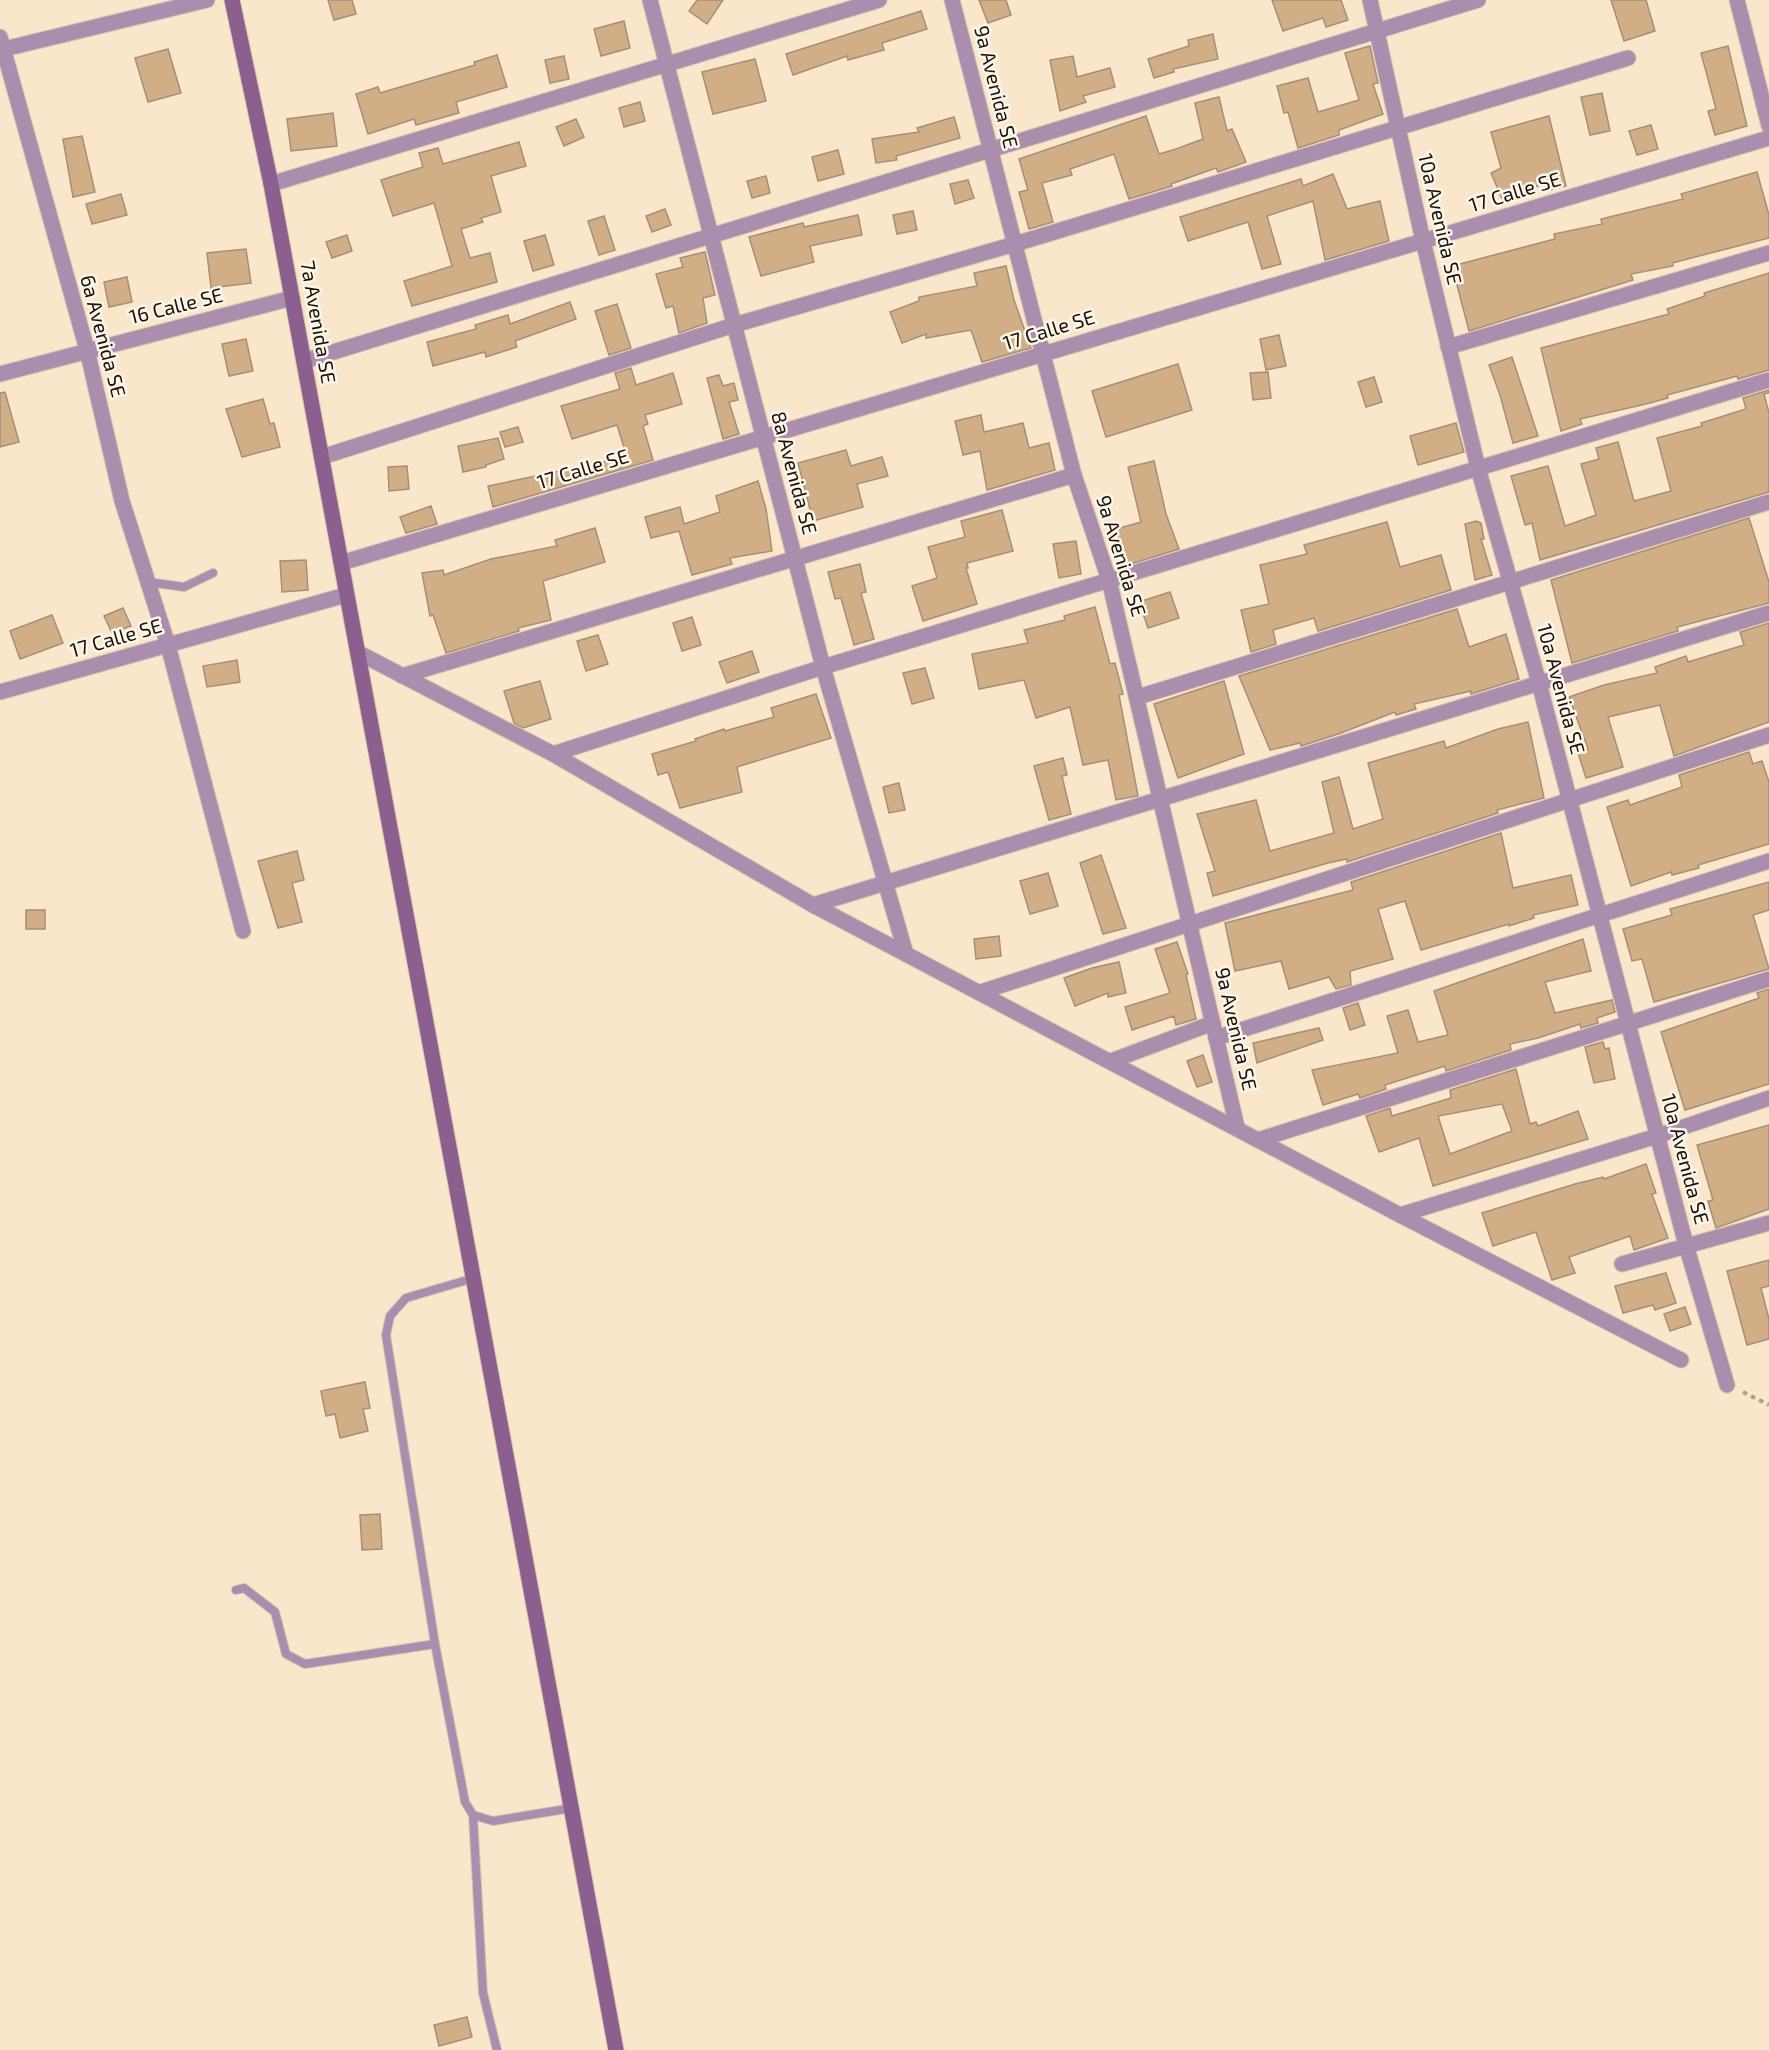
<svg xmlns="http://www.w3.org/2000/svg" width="1769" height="2050" font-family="'Exo 2',sans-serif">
  <rect width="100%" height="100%" fill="#f9e6cb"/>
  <g fill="#d2ae86" stroke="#a49079" stroke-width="1.5" fill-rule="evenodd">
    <path d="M328 0H352L356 14 334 20Z"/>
    <path d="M697 0H723L707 24 689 11Z"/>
    <path d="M979 0H1006L1011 15 988 23Z"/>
    <path d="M1272 0H1341L1348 20 1326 27 1323 18 1283 31Z"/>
    <path d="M1611 0H1646L1655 31 1624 41Z"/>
    <path d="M921 11 927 29 882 43 884 50 848 60 847 56 793 75 786 54Z"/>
    <path d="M624 21 630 48 601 56 594 29Z"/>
    <path d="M1213 34 1218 59 1173 69 1174 72 1154 78 1148 59 1189 46 1188 40Z"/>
    <path d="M1370 46 1378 83 1373 84 1383 114 1339 130V135L1298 148 1288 112 1284 113 1277 86 1308 78 1318 112 1359 100 1345 53Z"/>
    <path d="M1728 46 1747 126 1715 135 1708 111 1716 109 1701 53Z"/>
    <path d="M168 49 181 93 148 102 135 58Z"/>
    <path d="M497 55 507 87 456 102 459 113 416 125 414 119 368 134 356 94 378 87 380 93 475 65 474 62Z"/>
    <path d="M564 56 569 79 550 83 545 60Z"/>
    <path d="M1073 56 1077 77 1110 68 1115 87 1083 96 1086 102 1060 111 1050 60Z"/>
    <path d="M755 59 766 101 713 114 702 72Z"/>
    <path d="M1602 93 1610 131 1590 135 1581 97Z"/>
    <path d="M1219 97 1227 131 1232 129 1246 162 1218 172 1216 168 1171 184 1172 186 1129 199 1114 154 1070 169 1072 175 1042 183 1053 222 1029 229 1019 192 1028 190 1019 159 1146 116 1159 154 1176 149 1203 139 1195 103Z"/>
    <path d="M640 102 645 121 624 127 619 108Z"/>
    <path d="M333 113 337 146 291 151 287 119Z"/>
    <path d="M1549 116 1566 186 1549 190 1547 182 1503 201 1491 173 1501 168 1491 132Z"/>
    <path d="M954 117 960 138 896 156 897 160 876 163 872 139 919 132 917 128Z"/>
    <path d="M576 119 584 137 564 146 556 127Z"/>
    <path d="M1651 125 1658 149 1637 155 1629 131Z"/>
    <path d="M82 136 95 192 73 197 63 139Z"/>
    <path d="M519 142 526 166 491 176 501 212 481 218 483 222 461 229 470 258 490 253 497 282 412 306 404 281 452 266 434 203 393 216 381 180 423 167 419 153 438 148 443 164Z"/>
    <path d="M838 150 844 174 818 181 812 157Z"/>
    <path d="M1757 172 1769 215V238L1672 263 1673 266 1631 274 1633 280 1469 331 1452 266 1555 239 1554 234 1602 224 1601 219 1683 199 1681 194Z"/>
    <path d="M1333 174 1347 209 1380 201 1389 241 1325 260 1313 201 1267 216 1281 264 1262 269 1248 222 1188 241 1180 217 1301 179 1303 186Z"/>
    <path d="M766 176 770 193 752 198 747 181Z"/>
    <path d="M968 180 974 198 955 204 950 184Z"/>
    <path d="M121 194 127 215 92 224 86 204Z"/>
    <path d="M665 209 671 225 652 232 646 216Z"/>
    <path d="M913 211 917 230 897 234 893 215Z"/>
    <path d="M858 215 862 235 810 246 814 262 761 276 749 237 803 223 804 227Z"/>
    <path d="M604 216 615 250 599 255 588 221Z"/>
    <path d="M347 235 352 251 332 258 326 242Z"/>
    <path d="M545 235 554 265 533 271 524 241Z"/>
    <path d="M246 249 251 283 211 288 207 253Z"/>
    <path d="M705 252 715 295 703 298 707 323 679 333 673 306 666 308 656 274 683 267 680 258Z"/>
    <path d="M1006 266 1014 300 1031 348 982 362 971 330 926 338V334L902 343 890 312 919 301V297L977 286 974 273Z"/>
    <path d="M1769 273V370L1738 379 1737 376 1730 378 1667 395 1668 398 1646 404 1580 419 1582 424 1561 431 1541 348 1669 314 1667 309 1705 296 1704 293Z"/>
    <path d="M127 277 132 302 109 307 104 282Z"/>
    <path d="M570 302 576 319 515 341 517 347 486 357 485 352 433 366 427 342 476 329 475 325 508 315 510 324Z"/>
    <path d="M617 304 631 348 609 355 595 311Z"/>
    <path d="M1279 335 1286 366 1266 370 1260 339Z"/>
    <path d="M246 339 253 371 229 376 222 344Z"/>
    <path d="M1512 357 1538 436 1513 443 1500 395 1489 365Z"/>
    <path d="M1178 364 1192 410 1106 437 1092 391Z"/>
    <path d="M631 368 636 385 673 373 682 404 645 415 648 424 643 426 653 460 493 507 488 486 627 457 617 425 572 439 561 406 620 389 615 373Z"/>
    <path d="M1268 372 1271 398 1253 400 1250 373Z"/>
    <path d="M719 375 723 386 734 383 738 400 729 402 739 434 723 439 707 378Z"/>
    <path d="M1374 377 1382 402 1366 407 1358 382Z"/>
    <path d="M1769 390V393L1764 394 1769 413V492L1540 560 1532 523 1525 525 1511 476 1548 466 1565 526 1596 515 1581 464 1599 459 1596 448 1618 442 1634 501 1671 491 1657 438 1702 426 1701 423 1746 409 1743 398Z"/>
    <path d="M5 392 19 442 0 447V393Z"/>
    <path d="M263 399 270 424 274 423 280 447 242 457 226 409Z"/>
    <path d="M981 415 984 432 1023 423 1029 448 1049 443 1055 470 987 490 980 451 963 455 955 421Z"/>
    <path d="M1456 423 1464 452 1418 465 1410 436Z"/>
    <path d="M518 427 523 442 505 447 500 432Z"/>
    <path d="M498 438 504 459 486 465V467L463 472 458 446Z"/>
    <path d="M846 450 851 466 882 457 888 476 857 484 863 507 813 521 798 463Z"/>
    <path d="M1154 461 1166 514 1179 549 1124 566 1113 530 1141 522 1128 467Z"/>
    <path d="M407 466 409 489 389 491 388 467Z"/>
    <path d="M758 481 766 509 772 551 730 558 732 564 692 575 679 531 651 538 645 517 680 507 684 524 720 512 716 496Z"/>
    <path d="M431 506 437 524 406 533 400 517Z"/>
    <path d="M1002 510 1013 551 967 563 968 568H966L977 604 923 621 912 586 937 578 928 547 965 537 961 521Z"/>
    <path d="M1749 518 1769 582V603L1677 627 1678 631 1572 663 1551 580Z"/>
    <path d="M1476 521 1481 523 1484 539H1481L1492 575 1475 580 1465 524Z"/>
    <path d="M1387 522 1400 567 1441 555 1451 590 1318 631 1314 618 1273 630 1276 644 1251 652 1241 610 1269 604 1260 565 1307 554 1304 545Z"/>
    <path d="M595 528 605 562 543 581 551 620 518 628 519 631 446 653 433 615 430 616 422 573 443 570 444 575 491 559 557 546 555 540Z"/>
    <path d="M1076 541 1081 574 1059 578 1053 544Z"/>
    <path d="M306 560 308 590 282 592 280 561Z"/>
    <path d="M860 564 866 592 861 593 874 639 854 645 841 598 835 599 828 572Z"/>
    <path d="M1170 592 1179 618 1148 628 1139 602Z"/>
    <path d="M1095 607 1110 664 1115 663 1123 694 1119 695 1138 796 1116 800 1108 760 1083 765 1070 707 1036 718 1024 680 979 689 972 654 1028 643 1024 630 1065 620 1064 616Z"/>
    <path d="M123 608 131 626 112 633 104 616Z"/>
    <path d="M1457 609 1469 647 1506 634 1519 679 1471 694V691L1414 704 1416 709 1396 715 1395 712 1341 733 1301 746 1300 743 1270 750 1239 676Z"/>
    <path d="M52 615 63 643 20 659 10 631Z"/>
    <path d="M692 617 701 645 682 651 673 623Z"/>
    <path d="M1769 623V722L1674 756 1660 705 1608 717 1623 767 1586 778 1578 753 1588 749 1569 697 1604 685 1657 673 1655 667 1686 656 1688 662 1744 645 1740 632Z"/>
    <path d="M598 635 608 664 586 671 577 641Z"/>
    <path d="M752 651 759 672 727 683 719 662Z"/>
    <path d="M237 660 240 682 207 687 203 666Z"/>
    <path d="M925 668 934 698 912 704 903 673Z"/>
    <path d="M540 681 551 719 523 728 514 723 504 691Z"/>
    <path d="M1224 681 1244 754 1178 778 1154 704Z"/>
    <path d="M816 694 831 738 737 767 742 792 680 808 668 772 658 775 652 754 696 741 695 739 724 729 725 731 774 717 771 708Z"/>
    <path d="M1528 722 1544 798 1497 810 1498 813 1347 862V859L1328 863 1213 896 1207 873 1215 871 1197 814 1256 800 1270 851 1334 833 1322 782 1339 777 1353 829 1383 819 1368 763 1444 741 1446 748 1498 729Z"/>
    <path d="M1749 752 1753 764 1762 761 1769 782V844L1698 865 1699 868 1672 875 1671 872 1631 886 1607 807 1628 800 1630 805 1682 787 1679 775Z"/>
    <path d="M1063 758 1067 775 1062 776 1071 814 1049 820 1034 766Z"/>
    <path d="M899 783 905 810 889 813 883 787Z"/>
    <path d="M1501 833 1513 888 1571 875 1578 905 1533 915 1534 918 1509 926V924L1421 950 1405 901 1378 909 1393 959 1350 971 1351 985 1336 989 1329 977 1289 989 1281 961 1235 971 1225 923 1353 890 1351 882Z"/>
    <path d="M297 851 304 880 292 883 302 922 278 928 258 861Z"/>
    <path d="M1101 855 1126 928 1103 934 1080 863Z"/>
    <path d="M1048 873 1058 906 1030 914 1020 881Z"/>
    <path d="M1769 882V910L1753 915 1769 969 1654 1002 1642 959 1632 961 1623 929 1672 915 1670 909Z"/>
    <rect x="26" y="910" width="19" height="19"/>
    <path d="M999 936 1001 956 976 959 974 939Z"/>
    <path d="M1583 939 1591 971 1545 982 1555 1013 1612 1000 1615 1012 1597 1018 1598 1023 1581 1028 1580 1024 1538 1038 1510 1044 1511 1050 1446 1071 1445 1066 1385 1085 1386 1089 1360 1098 1358 1094 1323 1105 1312 1070 1398 1053 1387 1016 1408 1010 1418 1042 1448 1035 1434 991Z"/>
    <path d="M1177 942 1188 974 1186 975 1196 1019 1176 1025 1174 1016 1132 1030 1125 1007 1170 993 1155 949Z"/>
    <path d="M1119 962 1126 993 1108 997V993L1075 1006 1064 978 1092 968Z"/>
    <path d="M1769 989V1084L1685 1110 1661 1032 1759 998 1757 993Z"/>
    <path d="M1358 1003 1365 1025 1350 1030 1343 1008Z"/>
    <path d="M1319 1028 1323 1040 1257 1063 1253 1043Z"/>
    <path d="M1603 1042 1605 1049 1609 1048 1615 1079 1594 1083 1585 1047Z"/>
    <path d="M1203 1055 1212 1082 1197 1087 1187 1061Z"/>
    <path d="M1516 1069 1530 1124 1536 1122 1538 1126 1578 1111 1588 1139 1433 1186 1419 1138 1379 1152 1366 1116 1390 1108 1392 1116 1451 1098 1450 1090ZM1502 1104 1512 1131 1450 1154 1438 1116Z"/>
    <path d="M1769 1125V1209L1716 1228 1708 1201 1713 1200 1697 1145Z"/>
    <path d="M1646 1164 1656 1193 1652 1194 1668 1238 1634 1250 1630 1236 1569 1257 1575 1273 1552 1280 1536 1232 1493 1246 1482 1213 1575 1184 1603 1177 1604 1179Z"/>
    <path d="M1769 1260V1286L1761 1288 1769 1319V1339L1747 1345 1727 1271Z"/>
    <path d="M1666 1273 1676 1303 1655 1310 1653 1305 1623 1313 1615 1286Z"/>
    <path d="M1685 1307 1691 1324 1670 1331 1664 1314Z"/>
    <path d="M365 1382 370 1408 363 1409 368 1431 340 1438 335 1414 326 1416 321 1391Z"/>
    <path d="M380 1514 382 1549 362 1550 360 1515Z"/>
    <path d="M467 2017 472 2037 439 2046 434 2025Z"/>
  </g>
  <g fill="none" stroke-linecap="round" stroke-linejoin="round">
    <defs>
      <g id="lane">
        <path d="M148 582 184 587 213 573"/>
        <path d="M474 1278 406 1298 390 1316 386 1335 435 1644 465 1802 473 1815 493 1821 572 1808"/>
        <path d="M236 1590 244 1588 275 1612 286 1654 305 1664 435 1644"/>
        <path d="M473 1815 483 1993 497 2050"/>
      </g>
      <g id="street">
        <path d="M650 0 823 667 906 954"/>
        <path d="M952 0 1074 475 1109 580 1237 1127"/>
        <path d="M1370 0 1423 241 1478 468 1539 683 1686 1245 1727 1385"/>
        <path d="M1737 0 1769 126"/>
        <path d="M0 37 87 350 122 501 168 645 243 931"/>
        <path d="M0 50 207 0"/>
        <path d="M271 184 879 0"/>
        <path d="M1448 347 1769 253"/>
        <path d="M304 361 1478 0"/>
        <path d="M0 374 292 298"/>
        <path d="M322 457 734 325 1015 244 1628 58"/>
        <path d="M341 563 1769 138"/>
        <path d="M359 653 553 754 813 905 1400 1215 1681 1360"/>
        <path d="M402 676 1074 475"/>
        <path d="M0 692 346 595"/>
        <path d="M1138 697 1769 502"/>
        <path d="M553 754 823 667 1769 380"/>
        <path d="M813 905 1769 613"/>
        <path d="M981 992 1769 735"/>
        <path d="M1216 1038 1769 861"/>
        <path d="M1111 1061 1213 1023"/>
        <path d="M1261 1139 1769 979"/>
        <path d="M1400 1215 1657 1136 1769 1098"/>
        <path d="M1622 1264 1769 1223"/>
      </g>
      <path id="secondary" d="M232 0 271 184 616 2050"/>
    </defs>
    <use href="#lane" stroke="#d5c4ac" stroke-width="10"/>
    <use href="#street" stroke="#d5c4ac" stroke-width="17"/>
    <use href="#secondary" stroke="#d5c4ac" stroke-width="17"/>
    <path stroke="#afa08a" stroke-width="4" stroke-dasharray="4.5 4.5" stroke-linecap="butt" d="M1743 1392 1769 1405"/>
    <use href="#lane" stroke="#ab8dad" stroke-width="8"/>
    <use href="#street" stroke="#ab8dad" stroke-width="15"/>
    <use href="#secondary" stroke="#8b608f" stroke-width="15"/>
  </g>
  <g text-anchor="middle" stroke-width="5" stroke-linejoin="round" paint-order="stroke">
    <g font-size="20" fill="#171107" stroke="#fcf5ea">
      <text transform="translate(996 87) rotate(76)" y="7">9a Avenida SE</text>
      <text transform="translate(1515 192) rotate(-17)" y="7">17 Calle SE</text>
      <text transform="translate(1440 219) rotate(77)" y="7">10a Avenida SE</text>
      <text transform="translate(176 306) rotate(-14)" y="7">16 Calle SE</text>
      <text transform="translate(318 322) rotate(80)" y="7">7a Avenida SE</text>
      <text transform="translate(1049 330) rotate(-17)" y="7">17 Calle SE</text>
      <text transform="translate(103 336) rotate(75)" y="7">6a Avenida SE</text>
      <text transform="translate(583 469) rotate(-17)" y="7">17 Calle SE</text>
      <text transform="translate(794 473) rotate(75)" y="7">8a Avenida SE</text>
      <text transform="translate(1121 556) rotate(73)" y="7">9a Avenida SE</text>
      <text transform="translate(116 638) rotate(-16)" y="7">17 Calle SE</text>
      <text transform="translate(1561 689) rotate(75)" y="7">10a Avenida SE</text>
      <text transform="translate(1236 1029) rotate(77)" y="7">9a Avenida SE</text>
      <text transform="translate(1685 1159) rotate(75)" y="7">10a Avenida SE</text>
    </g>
  </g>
</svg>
